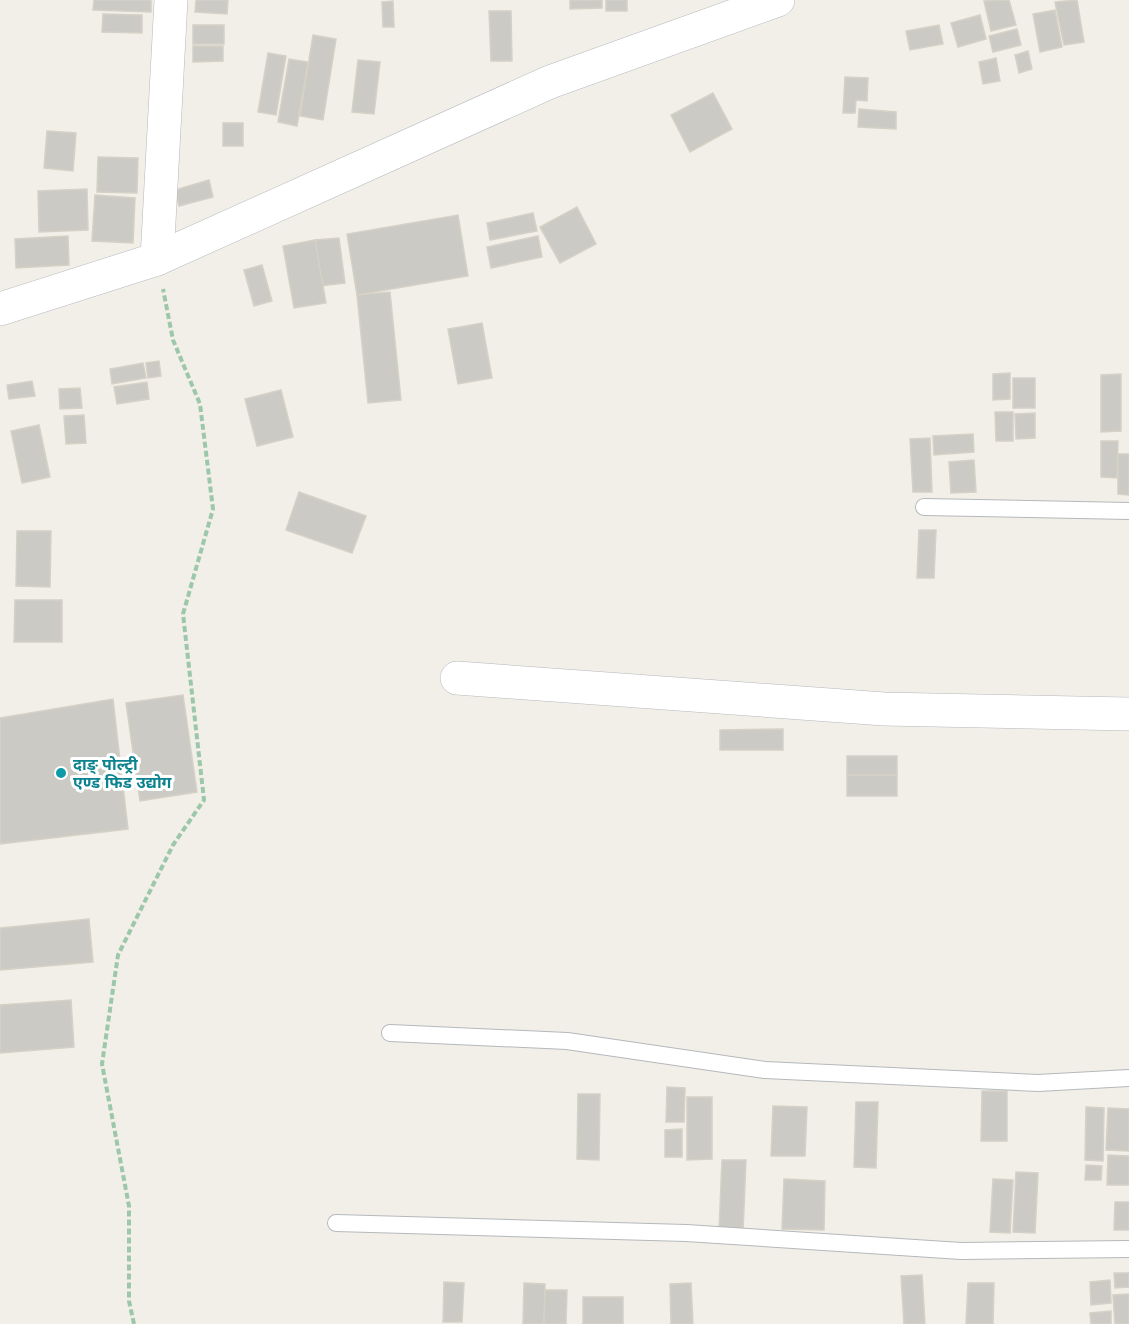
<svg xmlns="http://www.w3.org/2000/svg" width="1129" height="1324" font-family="Quicksand,'Noto Sans Devanagari',sans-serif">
  <rect width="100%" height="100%" fill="#f1efe8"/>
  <g fill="#cccac5" stroke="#d6d1c6" stroke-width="1.5">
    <path d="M94 0H151V12L93 10Z"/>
    <path d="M196 0H228L227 14 195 12Z"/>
    <path d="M570 0H602V8L570 9Z"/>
    <rect x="606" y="0" width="21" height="11"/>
    <path d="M1009 0 1016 25 991 31 984 1Z"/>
    <path d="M1077 0 1084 42 1064 45 1055 2Z"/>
    <path d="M393 1 394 27H383L382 2Z"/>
    <path d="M1055 10 1062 47 1040 52 1033 14Z"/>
    <path d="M489 11H511L512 61H491Z"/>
    <path d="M103 14 142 15V33L102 32Z"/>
    <path d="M980 15 986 39 958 47 951 23Z"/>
    <rect x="193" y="25" width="31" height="19"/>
    <path d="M939 25 943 44 910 50 906 31Z"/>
    <path d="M1017 29 1021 45 993 52 989 36Z"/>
    <path d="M313 35 336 39 323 120 300 116Z"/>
    <path d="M193 46H223V61L193 62Z"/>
    <path d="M1028 51 1032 69 1019 73 1015 55Z"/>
    <path d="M268 53 286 56 276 115 258 112Z"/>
    <path d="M996 58 1000 81 983 84 979 62Z"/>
    <path d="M289 59 308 62 297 126 278 122Z"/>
    <path d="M358 60 380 62 374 114 352 112Z"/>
    <path d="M845 77 868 78 867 101 856 100 855 113H843Z"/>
    <path d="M713 93 732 129 690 152 671 115Z"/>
    <path d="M859 109 896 112V129L858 127Z"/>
    <rect x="223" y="123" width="20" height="23"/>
    <path d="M47 131 76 133 73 171 44 168Z"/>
    <path d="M98 157 138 158 137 193 97 192Z"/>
    <path d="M209 180 213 197 179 206 175 190Z"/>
    <path d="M87 189 88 230 39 232 38 191Z"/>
    <path d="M95 195 135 198 133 243 92 241Z"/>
    <path d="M577 207 596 244 560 263 540 227Z"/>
    <path d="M533 213 537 231 490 240 487 223Z"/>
    <path d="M458 215 468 276 357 295 347 234Z"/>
    <path d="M68 236 69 265 16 268 15 239Z"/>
    <path d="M538 236 542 257 491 268 487 247Z"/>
    <path d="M339 238 345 283 320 286 315 240Z"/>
    <path d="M315 240 326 303 294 308 283 246Z"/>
    <path d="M262 265 272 301 254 306 244 270Z"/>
    <path d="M390 292 401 400 368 403 357 295Z"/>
    <path d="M482 323 492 378 458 384 448 329Z"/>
    <path d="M159 361 161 376 148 378 146 363Z"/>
    <path d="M143 363 146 378 112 384 110 369Z"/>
    <path d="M1010 373V399L993 400V374Z"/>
    <path d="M1121 374V431L1101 432V375Z"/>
    <rect x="1013" y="378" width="22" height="30"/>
    <path d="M32 381 35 396 9 399 7 385Z"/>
    <path d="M147 382 149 399 117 404 114 387Z"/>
    <path d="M80 388 82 408 60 409 59 389Z"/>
    <path d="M281 390 293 437 257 446 245 399Z"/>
    <path d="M995 412H1013V441H996Z"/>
    <path d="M1035 413V438L1016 439 1015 414Z"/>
    <path d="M84 415 86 443 66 444 64 416Z"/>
    <path d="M39 425 50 477 22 483 11 431Z"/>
    <path d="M973 434 974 452 934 455 933 436Z"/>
    <path d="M930 438 932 492H913L910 439Z"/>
    <path d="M1101 441H1118L1117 478 1101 477Z"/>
    <path d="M1118 454H1129V495L1118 494Z"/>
    <path d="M974 460 976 492 951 493 949 462Z"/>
    <path d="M299 492 366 516 352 553 286 530Z"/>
    <path d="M919 530H936L934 578H917Z"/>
    <path d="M17 531H51L50 587 16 586Z"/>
    <path d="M15 600H62V642H14Z"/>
    <path d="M183 695 197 792 140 801 126 703Z"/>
    <path d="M113 699 128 829 0 844V718Z"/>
    <path d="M783 729V750H720V730Z"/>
    <rect x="847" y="756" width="50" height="19"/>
    <rect x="847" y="775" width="50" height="21"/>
    <path d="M89 919 93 962 0 970V928Z"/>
    <path d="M71 1000 74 1047 0 1053V1005Z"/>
    <path d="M667 1087 685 1088 684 1122H666Z"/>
    <path d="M982 1091H1007V1141H981Z"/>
    <path d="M578 1094H600L599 1160 577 1159Z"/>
    <path d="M687 1097H712V1159L687 1160Z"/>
    <path d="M856 1102H878L876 1168 854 1167Z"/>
    <path d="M773 1106 807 1107 805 1156H771Z"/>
    <path d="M1086 1107 1104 1108 1103 1161 1085 1160Z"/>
    <path d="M1108 1108 1129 1109V1151L1106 1150Z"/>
    <path d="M682 1129V1157H665V1130Z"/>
    <path d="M1108 1155 1129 1156V1185H1107Z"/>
    <path d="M722 1160H746L743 1232 719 1231Z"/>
    <path d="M1086 1165 1102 1166 1101 1180H1085Z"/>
    <path d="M1016 1172 1038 1173 1035 1233 1013 1232Z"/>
    <path d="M784 1179 825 1181 824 1230 782 1229Z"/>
    <path d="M993 1179 1013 1180 1010 1233 990 1232Z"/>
    <path d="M1115 1202H1129V1230H1114Z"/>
    <path d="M1114 1273H1129V1287L1115 1288Z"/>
    <path d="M922 1275 925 1324H904L901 1276Z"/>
    <path d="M1110 1280 1111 1303 1091 1305 1090 1282Z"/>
    <path d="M444 1282 464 1283 462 1322H443Z"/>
    <path d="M524 1283 545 1284 544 1324H523Z"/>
    <path d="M691 1283 693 1324H671L670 1284Z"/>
    <path d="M968 1283H994L993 1324H966Z"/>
    <path d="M545 1290H567L566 1324H544Z"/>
    <path d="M1129 1294V1324H1115L1113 1295Z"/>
    <rect x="583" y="1297" width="40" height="27"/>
    <path d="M1111 1311V1324H1091L1090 1313Z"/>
  </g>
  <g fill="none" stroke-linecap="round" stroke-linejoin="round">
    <defs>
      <g id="service">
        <path d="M924 507 1129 511"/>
        <path d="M390 1033 567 1041 765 1070 1038 1083 1129 1078"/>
        <path d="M336 1223 686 1233 961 1251 1129 1249"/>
      </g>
      <g id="minor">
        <path d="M157 259 171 0"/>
        <path d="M457 678 884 709 1129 714"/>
      </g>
      <path id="secondary" d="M0 309 157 259 550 82 778 0"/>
    </defs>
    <use href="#service" stroke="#b5b8bc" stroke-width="18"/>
    <use href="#minor" stroke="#b5b8bc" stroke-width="34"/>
    <use href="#secondary" stroke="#b6babf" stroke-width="34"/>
    <path stroke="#9cc7a9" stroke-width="4" stroke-dasharray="6 3" stroke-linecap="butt" d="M134 1324 129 1301V1206L102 1064 118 955 173 845 204 800 183 614 213 509 200 404 173 340 163 289"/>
    <use href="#service" stroke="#fff" stroke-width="16"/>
    <use href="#minor" stroke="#fff" stroke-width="33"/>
    <use href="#secondary" stroke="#fff" stroke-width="33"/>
  </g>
  <circle fill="#0f9aa8" stroke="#fff" stroke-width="2" cx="61" cy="773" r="6"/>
  <g text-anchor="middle" stroke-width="6" stroke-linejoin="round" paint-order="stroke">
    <g font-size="16" font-weight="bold" fill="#0d838f" stroke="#fff" text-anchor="start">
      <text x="73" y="770">दाङ् पोल्ट्री<tspan x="73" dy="18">एण्ड फिड उद्योग</tspan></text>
    </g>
  </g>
</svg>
